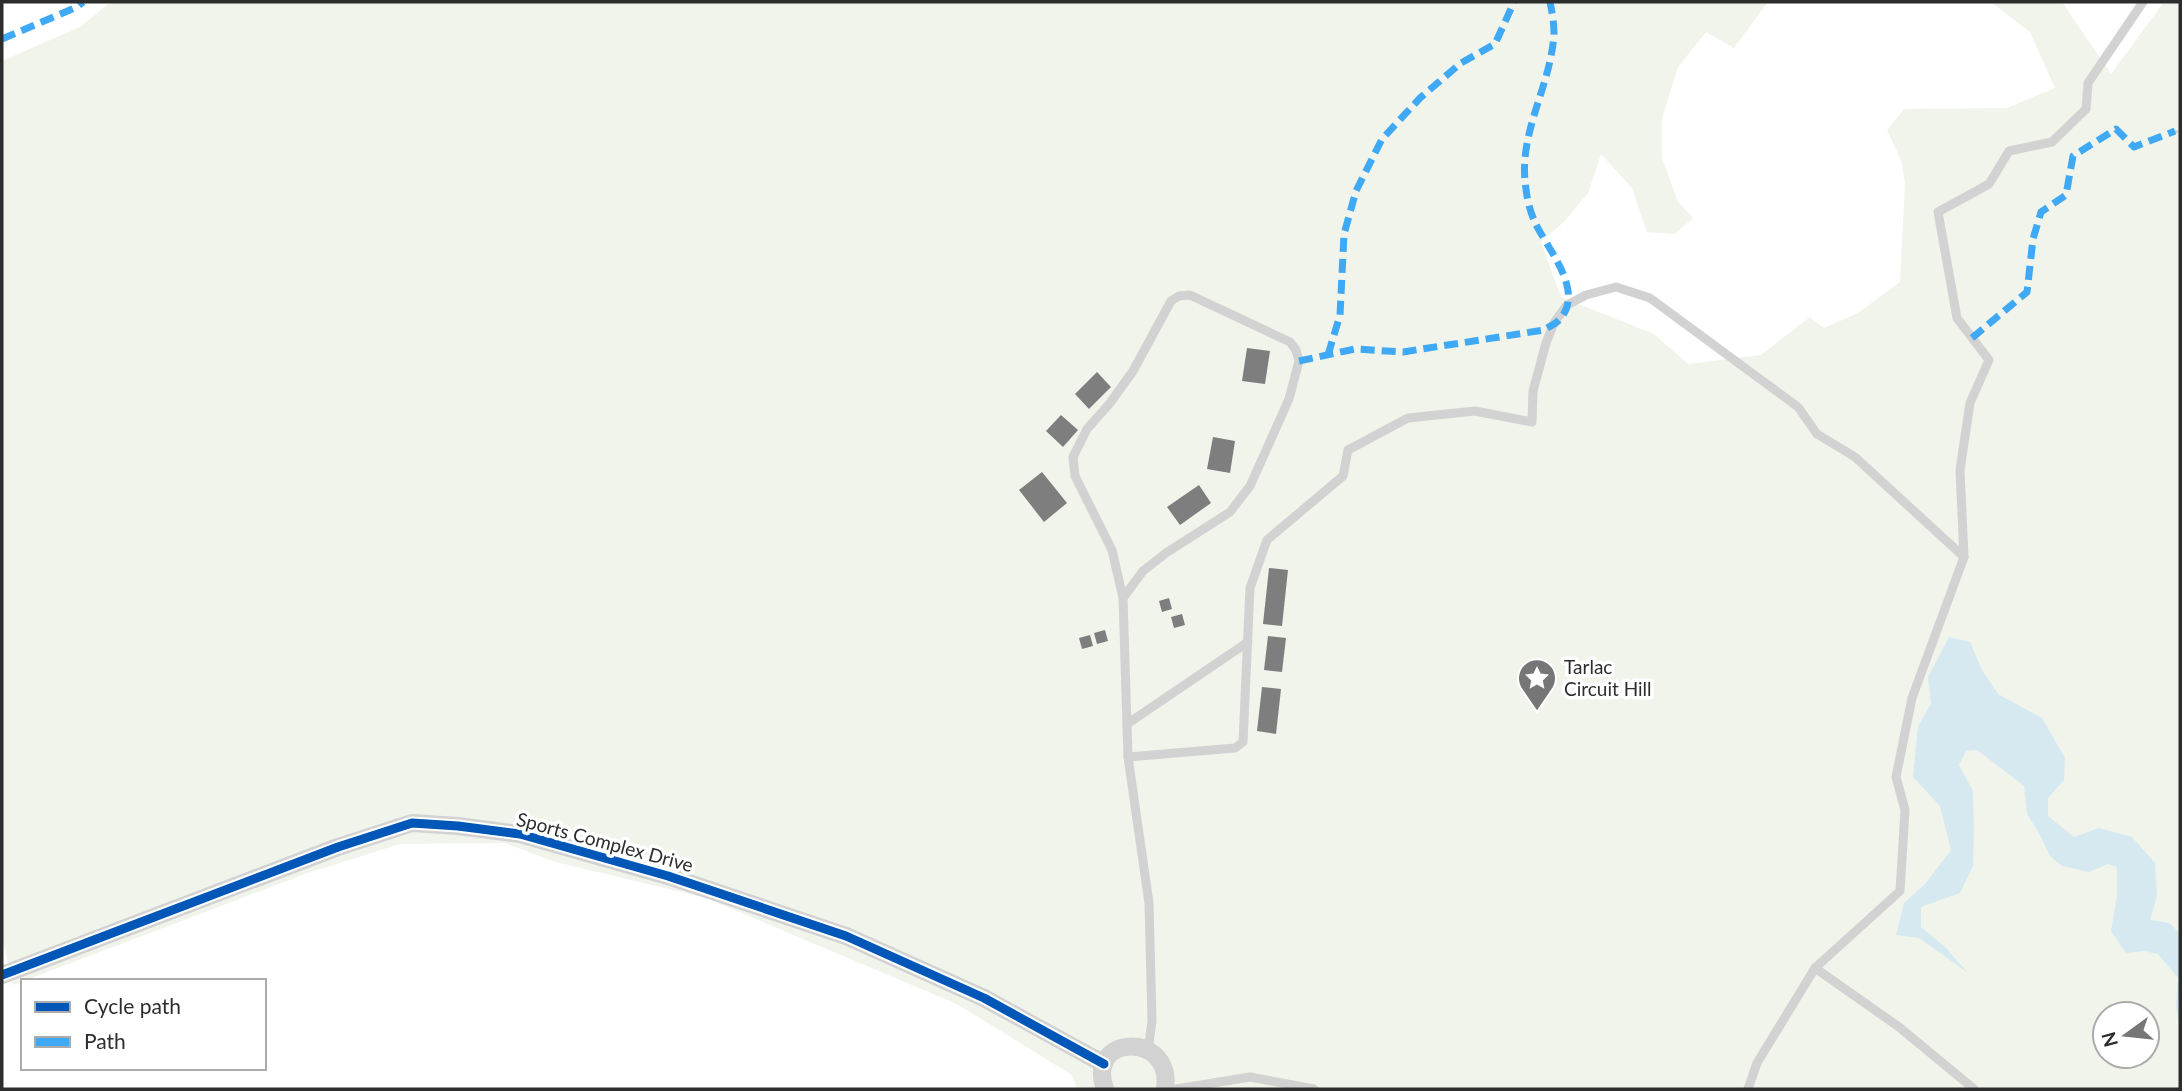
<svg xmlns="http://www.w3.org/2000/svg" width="2182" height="1091" font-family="Lato,sans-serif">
  <rect width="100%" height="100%" fill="#fff"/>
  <path fill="#f0f4eb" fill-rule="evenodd" d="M111 2H1768L1734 48 1706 32 1678 67 1662 119V158L1678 202 1693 218 1675 234 1647 232 1632 188 1601 154 1588 193 1565 221 1541 242 1561 297 1654 334 1688 364 1761 355 1810 317 1824 328 1858 313 1900 282 1905 182 1901 160 1887 130 1904 109 2007 108 2055 88 2030 32 1991 2H2062L2111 74 2164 2H2180V1089H1077L1072 1075 957 1004 706 898 556 862 504 843 400 844 308 873 13 985 2 937V61L80 27ZM2105 1014H2147V1056H2105Z"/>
  <path fill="#d6e9f1" d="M1949 637 1970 642 1982 670 1998 694 2042 718 2065 758 2064 780 2048 798V816L2074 837 2099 828 2132 837 2155 863 2157 896 2150 920 2169 923 2180 933V1027L2176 1007 2178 978 2158 954 2144 951 2126 953 2111 931 2117 896V867L2108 864 2089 872 2062 866 2050 856 2039 833 2027 814 2024 786 1977 750 1966 751 1959 765 1973 791 1974 831 1973 866 1960 893 1921 907V927L1946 948 1967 972 1919 938 1896 935 1904 903 1925 884 1951 850 1940 806 1913 777 1918 726 1931 704 1928 677Z"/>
  <g fill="#7e7e7e">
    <path d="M1247 348 1270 351 1265 384 1242 381Z"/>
    <path d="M1097 372 1111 387 1089 409 1075 394Z"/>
    <path d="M1061 415 1078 430 1063 447 1046 431Z"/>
    <path d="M1213 437 1235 441 1230 473 1207 469Z"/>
    <path d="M1042 472 1067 503 1044 522 1019 490Z"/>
    <path d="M1199 485 1211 503 1180 525 1167 507Z"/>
    <path d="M1269 568 1288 570 1282 626 1263 624Z"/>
    <path d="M1169 598 1172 609 1162 612 1159 601Z"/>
    <path d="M1182 614 1185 625 1174 628 1171 617Z"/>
    <path d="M1105 630 1108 641 1097 644 1094 633Z"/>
    <path d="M1090 635 1093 646 1082 649 1079 638Z"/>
    <path d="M1268 636 1286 638 1282 672 1264 670Z"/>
    <path d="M1262 687 1281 689 1276 734 1257 731Z"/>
  </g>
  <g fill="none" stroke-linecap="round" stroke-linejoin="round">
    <path stroke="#d2d2d2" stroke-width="2.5" stroke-dasharray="3.5 3.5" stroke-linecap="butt" d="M2175 131 2180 133"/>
    <g stroke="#d2d2d2" stroke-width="9">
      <path d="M1123 598 1143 571 1166 553 1230 512 1250 486 1289 399 1299 361 1296 350 1290 342 1190 295 1179 296 1171 301 1133 371 1110 403 1087 429 1073 457 1075 476 1112 550 1123 598 1128 757 1149 903 1152 1021 1148 1050"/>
      <path d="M1127 724 1248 642"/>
      <path d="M1128 757 1235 748 1243 742 1250 588 1267 540 1343 476 1348 450 1408 418 1475 411 1532 422 1533 391 1546 343 1554 323 1567 305 1586 295 1616 287 1650 298 1798 407 1817 434 1855 457 1964 557"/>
      <path d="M1815 968 1899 1027 1974 1089"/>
      <path d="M1176 1089 1250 1077 1314 1089"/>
      <path d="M1748 1089 1757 1063 1815 968 1900 891 1905 810 1896 777 1912 698 1964 557 1960 470 1970 403 1989 360 1957 318 1938 212 1989 184 2009 151 2052 142 2086 109 2088 83 2143 2"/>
    </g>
    <g stroke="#d2d2d2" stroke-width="18">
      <path d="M2 975 338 847 412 823 458 826 520 834 668 876 846 936 984 998 1104 1064"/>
      <path d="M1105 1089C1085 1033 1174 1032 1165 1089"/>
    </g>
    <g stroke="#3fa9f5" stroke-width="7" stroke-dasharray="14 7" stroke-linecap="butt">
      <path d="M2 39 77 7 83 2"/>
      <path d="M1972 338 2027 292 2033 239 2041 212 2066 195 2073 156 2116 129 2134 147 2175 131"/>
      <path d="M1328 355 1340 315 1344 234 1356 191 1382 139 1420 98 1461 63 1495 44 1514 2"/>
      <path d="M1299 361 1355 349 1403 352 1544 330C1548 327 1554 325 1558 321 1588 292 1545 247 1534 220 1530 211 1527 199 1526 189 1517 133 1551 88 1554 33 1554 23 1552 12 1550 2"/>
    </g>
    <defs>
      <path id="cycleway" d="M2 975 338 847 412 823 458 826 520 834 668 876 846 936 984 998 1104 1064"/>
    </defs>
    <use href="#cycleway" stroke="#fff" stroke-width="13"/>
    <use href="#cycleway" stroke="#0057b8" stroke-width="9"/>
  </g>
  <defs>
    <symbol id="sight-pin" viewBox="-11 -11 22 30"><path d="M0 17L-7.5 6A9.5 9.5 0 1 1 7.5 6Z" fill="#767676" stroke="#fff"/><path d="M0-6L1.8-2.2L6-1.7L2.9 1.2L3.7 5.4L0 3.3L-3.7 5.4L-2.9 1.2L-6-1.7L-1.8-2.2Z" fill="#fff"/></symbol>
  </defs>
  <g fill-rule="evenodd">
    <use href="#sight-pin" x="1515" y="656" width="44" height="60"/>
  </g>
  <g text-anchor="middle" stroke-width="7" stroke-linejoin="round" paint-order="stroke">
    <g font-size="19" fill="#2d2d2d" stroke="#fff" text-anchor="start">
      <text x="1564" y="674">Tarlac<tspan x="1564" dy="22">Circuit Hill</tspan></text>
    </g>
    <g font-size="19" fill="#2d2d2d" stroke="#fff">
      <text transform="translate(605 842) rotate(15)" y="7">Sports Complex Drive</text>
    </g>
  </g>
  <rect width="2182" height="1091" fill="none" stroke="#2d2d2d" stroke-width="7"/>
  <rect x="21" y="979" width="245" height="91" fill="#ffffff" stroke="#ababab" stroke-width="2"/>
  <rect x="35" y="1002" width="35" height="10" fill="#0057b8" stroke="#ababab" stroke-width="2"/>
  <text x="84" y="1014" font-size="21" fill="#2d2d2d">Cycle path</text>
  <rect x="35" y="1037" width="35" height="10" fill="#3fa9f5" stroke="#ababab" stroke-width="2"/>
  <text x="84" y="1049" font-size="21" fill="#2d2d2d">Path</text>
  <g transform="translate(2126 1035) rotate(255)"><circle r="33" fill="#ffffff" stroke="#ababab" stroke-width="2"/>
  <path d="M0-5L12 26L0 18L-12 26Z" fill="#767676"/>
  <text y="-10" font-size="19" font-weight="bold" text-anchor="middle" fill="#2d2d2d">N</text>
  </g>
</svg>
